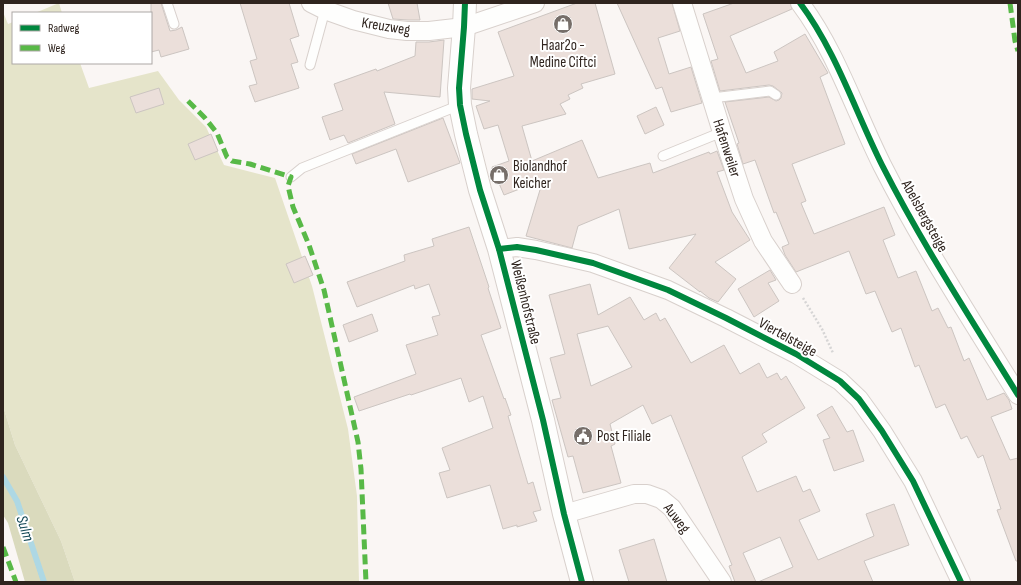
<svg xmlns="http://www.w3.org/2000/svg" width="1021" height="585" font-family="'Sofia Sans Condensed',sans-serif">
  <rect width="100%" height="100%" fill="#faf6f4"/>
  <g fill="#e5e4ca">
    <path d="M59 3 62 13H35Z"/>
    <path d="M3 12 8 24 13 22V63H80L89 88 158 71 179 100 206 127 224 165 275 178 312 286 348 429 357 496 359 582H75L61 541 15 445 3 406Z"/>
  </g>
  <path fill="#dadabd" d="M3 406 15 445 61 541 75 582H25L8 523 3 515Z"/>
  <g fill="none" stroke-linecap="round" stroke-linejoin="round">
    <path stroke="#aed8e4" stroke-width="6" d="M3 477 17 501 44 582"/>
  </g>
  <g fill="#ebdfda" stroke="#ccc5c1" fill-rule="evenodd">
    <path d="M151 3H161L170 31 176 30 182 27 189 49 161 57 159 50 151 52Z"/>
    <path d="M240 3H289L299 36 290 39 298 62 291 64 299 88 255 102 249 86 257 84 250 61 257 59Z"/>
    <path d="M388 3H417L420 20H408L393 19Z"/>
    <path d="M577 3H595L615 74 581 84 583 88 568 95 570 99 560 104 566 114 522 126 532 161 582 140 598 178 650 163 653 173 709 152 710 154 717 151 724 170 717 172 732 212 750 240 715 262 736 279 718 302 709 298 700 291V292L669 268 696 234 629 249 619 209 578 226 572 248 526 236 543 180 504 195 492 167 509 161 498 125 484 129 476 106 490 101 472 99V89L514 76 498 32Z"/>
    <path d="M617 3H672L680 31 658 38 669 74 691 67 702 103 671 112 662 87 656 89Z"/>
    <path d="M734 3H790L792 9 730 36 746 73 778 61 774 52 805 34 828 73 820 77 845 144 792 164 806 201 801 203 814 234 884 207 895 235 883 240 898 278 916 271 932 311 938 308 948 328 951 327 964 361 969 358 987 400 1004 393 1009 400 1012 409 991 417 1010 460 1018 458V561H1016L997 510 1001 509 983 455 978 458 967 436 961 439 945 404 936 408 919 365 915 367 901 328 892 332 875 291 866 294 849 251 796 272 785 255 782 247 789 244 776 212 774 213 755 160 743 164 737 144 739 143 725 102 769 97 776 101 779 100 781 98 782 93 773 86 769 85 720 91 711 61 718 59 703 14Z"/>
    <path d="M444 40 440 97 384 92 395 124 348 143 344 135 330 140 322 117 343 110 334 84 376 69 377 71 415 56 416 42H429Z"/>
    <path d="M159 88 164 104 136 113 130 97Z"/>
    <path d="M656 107 664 125 645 134 637 116Z"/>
    <path d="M443 118 460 163 408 182 396 149 356 164 352 154Z"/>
    <path d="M211 134 218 151 195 160 188 144Z"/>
    <path d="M469 227 489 287 488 288 501 328 481 335 504 399 505 398 511 415 508 416 528 484 533 482 541 510 533 512 537 521 517 527V525L503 529 490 485 447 498 439 473 450 470 442 448 493 428 483 396 469 402 461 378 411 395 410 394 359 411 354 397 416 374 406 345 438 335 432 317 440 315 429 284 415 289 414 285 357 307 347 282 405 261 404 255 434 246 432 239Z"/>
    <path d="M305 256 313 275 294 283 286 264Z"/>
    <path d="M770 270 776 280 768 283 779 301 754 317 738 289Z"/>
    <path d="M590 284 598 315 630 297 644 320 656 313 660 321 665 318 691 363 724 345 740 374 759 363 767 378 777 373 781 380 786 376 805 408 762 434 767 442 742 457 757 492 796 476 803 492 810 489 820 511 799 520 818 560 874 536 866 514 894 504 909 545 864 561 873 582H758L793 567 780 537 743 553 756 582H735L729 566 732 565 671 415 652 424 643 405 610 424 615 444 611 446 621 483 583 493 573 456 568 457 552 400 561 398 550 358 565 354 549 295ZM608 326 632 367 591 386 577 334Z"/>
    <path d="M372 314 378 331 349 342 343 325Z"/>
    <path d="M832 406 847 432 853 430 864 461 834 471 823 440 830 438 817 415Z"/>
    <path d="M654 539 667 582H629L619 550Z"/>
  </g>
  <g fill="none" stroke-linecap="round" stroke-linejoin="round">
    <defs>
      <g id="lane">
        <path d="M167 3 174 24"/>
        <path d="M310 65 325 10"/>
        <path d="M712 98 770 91 776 95"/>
        <path d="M663 156 722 132"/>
        <path d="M291 177 302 168 460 105"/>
      </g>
      <g id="street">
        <path d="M311 3 325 10 353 20 389 29 407 31H429L464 27 535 3"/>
        <path d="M682 3 722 132 744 199 763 241 792 284"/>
        <path d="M800 3C836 51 855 111 882 165 922 244 971 319 1018 395"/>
        <path d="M499 249 517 247 536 250 593 263 668 290 726 318 796 354 840 381 859 399 882 431 913 481 961 582"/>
        <path d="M564 514 634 494H647L661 499 672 508 722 582"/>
      </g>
      <path id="secondary" d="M465 3 464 27 459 88 460 105 466 134 480 190 499 249 543 420 564 514 582 582"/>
    </defs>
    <use href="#lane" stroke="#d8d0cc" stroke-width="11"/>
    <use href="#street" stroke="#d8d0cc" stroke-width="20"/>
    <use href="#secondary" stroke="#d8d0cc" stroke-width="24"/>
    <path stroke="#d6d5d5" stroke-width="2.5" stroke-dasharray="2 2" stroke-linecap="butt" d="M803 298 822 329 833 353"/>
    <use href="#lane" stroke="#fefefd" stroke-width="9"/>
    <use href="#street" stroke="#fefefd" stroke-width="18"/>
    <use href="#secondary" stroke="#fefefd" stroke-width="22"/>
    <g stroke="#58b947" stroke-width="5" stroke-dasharray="10 5" stroke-linecap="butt">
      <path d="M1010 3 1015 41 1018 51"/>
      <path d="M188 101 205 118 217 133 227 157 232 161 250 164 291 177 288 186 293 207 309 245 324 290 358 442 361 469 366 582"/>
      <path d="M3 547 16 582"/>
    </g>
    <defs>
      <g id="cycleway">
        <path d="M465 3 464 27 459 88 460 105 466 134 480 190 499 249 543 420 564 514 582 582"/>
        <path d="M800 3C836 51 855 111 882 165 922 244 971 319 1018 395"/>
        <path d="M499 249 517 247 536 250 593 263 668 290 726 318 796 354 840 381 859 399 882 431 913 481 961 582"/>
      </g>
    </defs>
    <use href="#cycleway" stroke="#fff" stroke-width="8"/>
    <use href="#cycleway" stroke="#00873e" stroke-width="6"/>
  </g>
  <defs>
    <symbol id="shop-disc" viewBox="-11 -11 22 22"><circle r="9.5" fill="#766e69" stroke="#fff"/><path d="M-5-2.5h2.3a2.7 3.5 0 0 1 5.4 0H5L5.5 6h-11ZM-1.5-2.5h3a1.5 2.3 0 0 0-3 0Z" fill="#fff"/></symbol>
    <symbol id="civic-disc" viewBox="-11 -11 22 22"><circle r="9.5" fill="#766e69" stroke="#fff"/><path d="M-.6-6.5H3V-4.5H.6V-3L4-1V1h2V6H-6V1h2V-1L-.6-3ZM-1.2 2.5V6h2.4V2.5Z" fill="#fff"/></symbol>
  </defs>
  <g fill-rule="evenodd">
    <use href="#shop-disc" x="552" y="13" width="22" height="22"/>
    <use href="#shop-disc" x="488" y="164" width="22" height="22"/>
    <use href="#civic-disc" x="572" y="425" width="22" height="22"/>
  </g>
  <g text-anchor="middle" stroke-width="4" stroke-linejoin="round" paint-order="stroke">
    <g font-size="15" fill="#2f241e" stroke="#fff">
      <text transform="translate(386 26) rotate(9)" y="5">Kreuzweg</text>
      <text transform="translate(727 148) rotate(72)" y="5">Hafenweiler</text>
      <text transform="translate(925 216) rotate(61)" y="5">Abelsbergsteige</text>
      <text transform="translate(526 302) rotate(76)" y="5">Weißenhofstraße</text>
      <text transform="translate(788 337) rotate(29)" y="5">Viertelsteige</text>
      <text transform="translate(677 518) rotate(52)" y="5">Auweg</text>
    </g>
    <g font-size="15" fill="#2f241e" stroke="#fff" text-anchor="start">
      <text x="563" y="50" text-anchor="middle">Haar2o -<tspan x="563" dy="17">Medine Ciftci</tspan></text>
      <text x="513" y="171">Biolandhof<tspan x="513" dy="17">Keicher</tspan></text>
      <text x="597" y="441">Post Filiale</text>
    </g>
    <g font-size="16" font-style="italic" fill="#134856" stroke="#fff">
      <text transform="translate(26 528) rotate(72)" y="6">Sulm</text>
    </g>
  </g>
  <rect width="1021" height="585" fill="none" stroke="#2f241e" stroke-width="8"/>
  <rect x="12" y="12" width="140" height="52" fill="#ffffff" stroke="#aca7a5"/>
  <rect x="20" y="25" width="20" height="6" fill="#00873e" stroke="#aca7a5"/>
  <text x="48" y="32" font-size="12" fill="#2f241e">Radweg</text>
  <rect x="20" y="45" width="20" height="6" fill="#58b947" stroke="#aca7a5"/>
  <text x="48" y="52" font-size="12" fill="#2f241e">Weg</text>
</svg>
